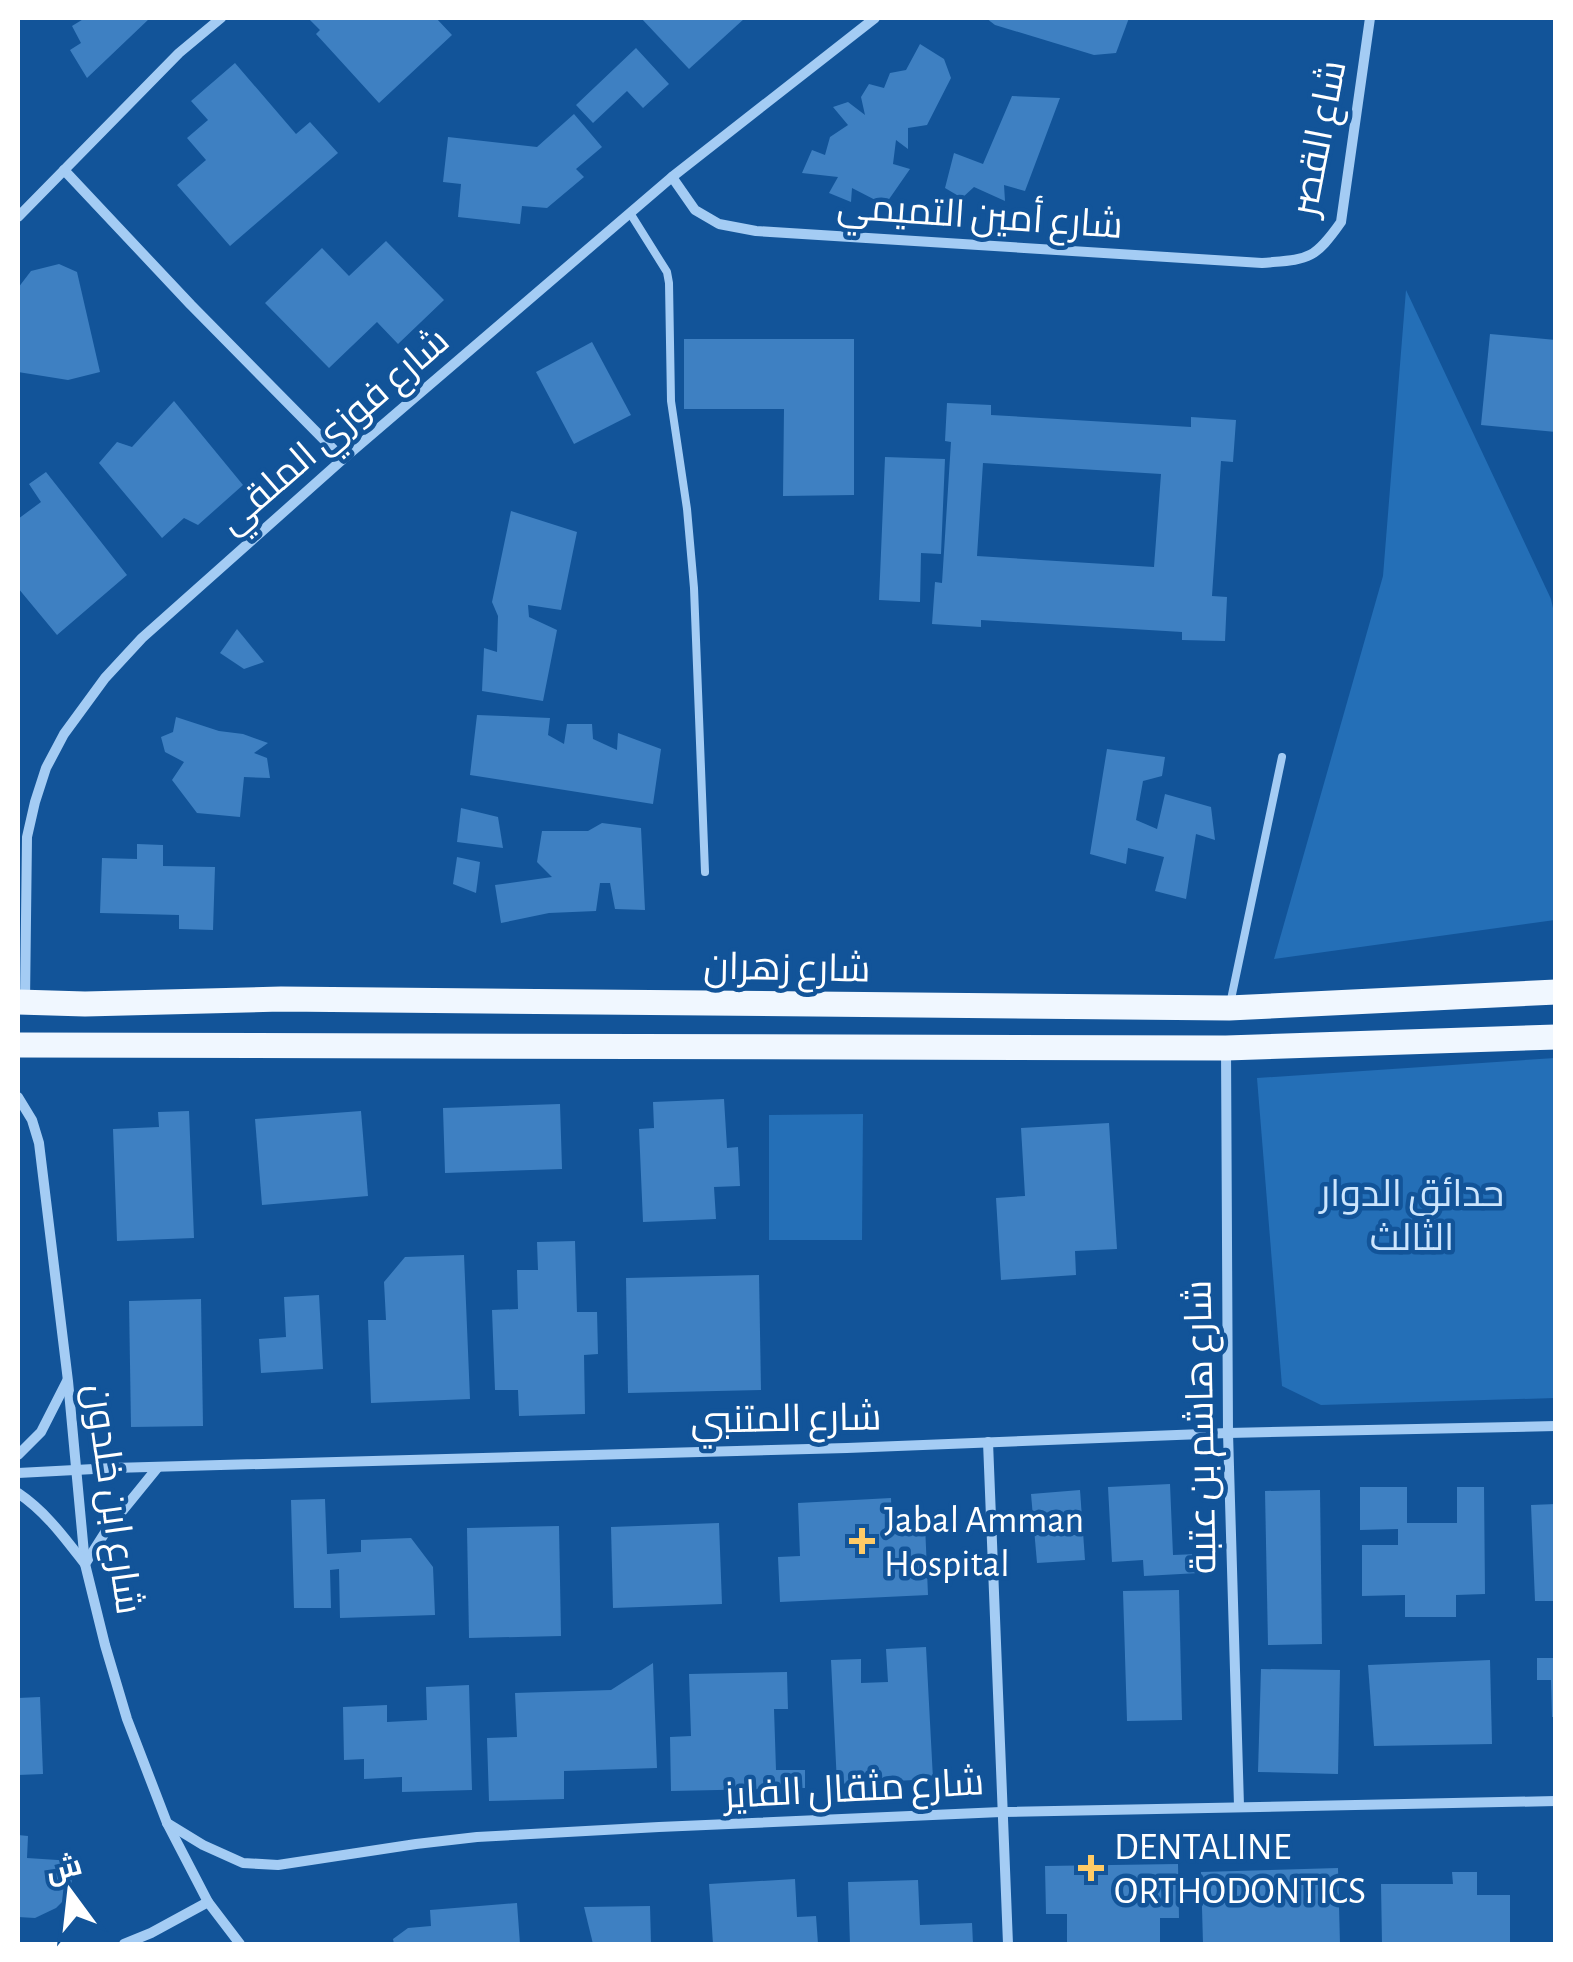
<svg xmlns="http://www.w3.org/2000/svg" width="1573" height="1962" font-family="'Alegreya Sans',Cairo,sans-serif">
  <rect width="100%" height="100%" fill="#125499"/>
  <g fill="#246fb7">
    <path d="M1406 290 1551 599 1556 622 1555 920 1274 959 1383 576Z"/>
    <path d="M1555 1058V1398L1321 1405 1282 1386 1257 1078Z"/>
    <path d="M863 1114 862 1240H769V1115Z"/>
  </g>
  <g fill="#3e80c2" fill-rule="evenodd">
    <path d="M85 18H150L87 78 70 50 81 43 72 26Z"/>
    <path d="M308 18H436L452 35 379 103 316 34 320 30Z"/>
    <path d="M641 18H745L689 69Z"/>
    <path d="M986 18H1129L1116 53 1094 55 995 25Z"/>
    <path d="M920 44 944 59 951 78 927 125 908 128V149L896 140 893 164 910 169 885 205 852 188 851 202 829 193 838 177 802 173 812 150 825 155 830 137 848 125 833 107 848 102 865 115 861 97 869 84 884 88 890 73 906 70Z"/>
    <path d="M636 48 669 84 643 108 627 91 593 123 576 105Z"/>
    <path d="M235 63 296 134 310 122 338 153 230 246 177 185 206 160 187 138 208 120 191 101Z"/>
    <path d="M1012 96 1060 98 1025 191 1004 185 1005 201 974 187 962 198 945 188 954 153 983 164Z"/>
    <path d="M574 114 602 147 576 169 584 177 547 208 522 206 520 224 458 217 461 184 443 182 448 137 537 147Z"/>
    <path d="M386 241 444 300 398 344 377 322 329 368 265 303 322 248 349 276Z"/>
    <path d="M59 264 77 272 100 372 68 380 18 372V288L31 271Z"/>
    <path d="M1490 334 1556 340V432L1481 425Z"/>
    <path d="M684 339H854V495L783 496 784 409H684Z"/>
    <path d="M592 342 631 415 574 444 536 372Z"/>
    <path d="M174 401 243 485 198 525 184 518 162 538 99 463 117 442 132 447Z"/>
    <path d="M947 403 991 405V415L1191 427V417L1236 420 1233 462 1221 461 1212 596 1227 597 1225 641 1182 640V632L981 620V627L932 624 935 582 942 583 951 442 945 441ZM983 463 1161 474 1154 567 977 556Z"/>
    <path d="M885 457 945 459 941 554 921 553 920 602 879 600Z"/>
    <path d="M46 472 127 575 57 635 18 588V519L41 502 29 484Z"/>
    <path d="M511 511 577 532 561 610 528 605 529 617 557 630 543 701 482 691 484 648 497 652 498 616 492 602Z"/>
    <path d="M237 629 264 662 244 669 220 653Z"/>
    <path d="M477 715 550 718 548 735 564 744 567 724H592L593 739 617 750 618 733 661 749 653 804 470 775Z"/>
    <path d="M176 717 219 731 243 734 268 743 254 753 267 758 270 778 244 777 240 817 197 813 172 780 184 762 165 752 161 737 173 732Z"/>
    <path d="M1107 749 1165 757 1162 776 1143 781 1136 820 1157 829 1165 794 1211 807 1215 840 1196 834 1186 899 1155 891 1164 857 1128 848 1126 864 1090 854Z"/>
    <path d="M461 808 498 817 503 848 457 842Z"/>
    <path d="M602 823 641 828 645 910 615 909 610 883H600L596 911 549 913 501 923 495 885 552 877 537 862 542 831H588Z"/>
    <path d="M137 844 163 845V866L215 867 213 930 179 929V915L100 913 102 858 137 859Z"/>
    <path d="M457 857 480 862 476 893 453 884Z"/>
    <path d="M724 1099 727 1148 738 1147 740 1186 714 1187 716 1219 643 1222 639 1129 654 1128 653 1102Z"/>
    <path d="M560 1104 562 1169 445 1173 443 1108Z"/>
    <path d="M189 1111 194 1238 117 1241 113 1129 159 1127 158 1112Z"/>
    <path d="M361 1111 368 1196 262 1205 255 1119Z"/>
    <path d="M1109 1123 1117 1249 1075 1251 1076 1275 1001 1280 996 1198 1025 1196 1021 1128Z"/>
    <path d="M575 1241 577 1312H597L598 1354 584 1355 585 1414 519 1416 518 1390H495L492 1310 518 1309 517 1270H538L537 1242Z"/>
    <path d="M464 1255 470 1399 371 1403 368 1320H386L384 1282 405 1257Z"/>
    <path d="M759 1275 761 1390 628 1393 626 1278Z"/>
    <path d="M319 1295 323 1369 261 1373 259 1339 286 1337 284 1297Z"/>
    <path d="M201 1299 203 1426 131 1427 129 1301Z"/>
    <path d="M1170 1484 1173 1555 1198 1554 1199 1573 1144 1576 1143 1560 1112 1562 1108 1487Z"/>
    <path d="M1360 1487H1407V1523H1457V1487H1484L1485 1594 1456 1595V1617H1405V1595L1362 1596V1545H1398V1529L1360 1530Z"/>
    <path d="M1080 1490 1085 1560 1037 1563 1031 1494Z"/>
    <path d="M1320 1490 1322 1644 1268 1645 1265 1491Z"/>
    <path d="M891 1498 892 1525 925 1524 928 1595 780 1602 778 1557 800 1556 798 1503Z"/>
    <path d="M325 1499 327 1554 361 1552V1540L411 1538 433 1567 435 1615 340 1618 339 1569 330 1570 331 1608H294L291 1500Z"/>
    <path d="M1556 1504V1601H1535L1531 1505Z"/>
    <path d="M719 1523 722 1604 613 1608 611 1527Z"/>
    <path d="M559 1526 561 1636 469 1638 467 1528Z"/>
    <path d="M1179 1590 1182 1720 1127 1721 1123 1591Z"/>
    <path d="M926 1647 933 1779 837 1784 831 1660 861 1659V1683L888 1682 886 1649Z"/>
    <path d="M1537 1658H1556V1717H1552L1551 1680H1537Z"/>
    <path d="M1490 1660 1492 1744 1374 1746 1368 1665Z"/>
    <path d="M653 1663 657 1768 564 1771V1799L489 1801 487 1738 517 1737 515 1693 611 1690Z"/>
    <path d="M1261 1669 1340 1670 1338 1774 1258 1772Z"/>
    <path d="M787 1672 788 1709H774L776 1770H805V1788L671 1791 670 1737 691 1736 689 1674Z"/>
    <path d="M469 1685 472 1790 402 1792V1777L364 1779V1759L344 1760 343 1707 387 1705V1722L427 1720 426 1687Z"/>
    <path d="M40 1697 43 1774 18 1775V1698Z"/>
    <path d="M18 1835 28 1836 27 1858 73 1861 71 1893 56 1908 35 1918 18 1917Z"/>
    <path d="M1178 1864 1179 1918H1160V1944H1067V1914H1046L1045 1866Z"/>
    <path d="M1338 1868 1340 1944H1203L1201 1872Z"/>
    <path d="M1452 1872H1477V1895H1510V1944H1382L1381 1884H1453Z"/>
    <path d="M795 1879 797 1917 816 1916 818 1944H713L709 1884Z"/>
    <path d="M918 1880 920 1925 972 1923 973 1944H850L848 1882Z"/>
    <path d="M517 1903 520 1944H394L393 1939 408 1928 431 1926 430 1910Z"/>
    <path d="M650 1906 651 1944H593L584 1907Z"/>
  </g>
  <g fill="none" stroke-linecap="round" stroke-linejoin="round">
    <g stroke="#a4ccf4" stroke-width="8">
      <path d="M630 213 667 272 669 283 671 401 687 509 694 588 705 872"/>
      <path d="M1230 1004 1282 757"/>
    </g>
    <g stroke="#a4ccf4" stroke-width="10">
      <path d="M64 170 191 305 343 459"/>
      <path d="M672 177 695 210 719 224 756 231 1262 263C1307 259 1313 262 1341 222L1370 18"/>
      <path d="M18 217 179 53 221 18"/>
      <path d="M25 1001 27 837 35 802 46 768 64 734 105 678 142 638 343 459 672 177 875 18"/>
      <path d="M1226 1048 1228 1433 1239 1806"/>
      <path d="M18 1097 32 1120 39 1143 68 1381 85 1564 105 1645 127 1719 167 1823 208 1902 240 1944"/>
      <path d="M988 1442 1008 1944"/>
      <path d="M18 1455 41 1432 67 1381"/>
      <path d="M18 1473 113 1468 847 1448 1228 1433 1556 1426"/>
      <path d="M18 1493C46 1512 64 1537 85 1564L106 1531 158 1467"/>
      <path d="M167 1823 203 1845 243 1863 278 1865 416 1844 477 1837 659 1827 1001 1812 1556 1801"/>
      <path d="M124 1944 151 1933 208 1902"/>
    </g>
    <g stroke="#f0f7ff" stroke-width="25">
      <path d="M18 1002 85 1004 281 999 1229 1008 1556 992"/>
      <path d="M18 1045 1226 1048 1556 1037"/>
    </g>
  </g>
  <g fill="#ffcb66" stroke="#125499" stroke-width="4">
    <path d="M857 1526h10v10h10v10h-10v10h-10v-10h-10v-10h10z"/>
    <path d="M1086 1853h10v10h10v10h-10v10h-10v-10h-10v-10h10z"/>
  </g>
  <g text-anchor="middle" stroke-width="9" stroke-linejoin="round" paint-order="stroke">
    <g font-size="38" fill="#fff" stroke="#125499">
      <text transform="translate(1318 138) rotate(-79)" y="13">شاع القصر</text>
      <text transform="translate(980 215) rotate(4)" y="13">شارع أمين التميمي</text>
      <text transform="translate(333 430) rotate(-41)" y="13">شارع فوزي الملقي</text>
      <text transform="translate(787 967) rotate(1)" y="13">شارع زهران</text>
      <text transform="translate(786 1418) rotate(-1)" y="13">شارع المتنبي</text>
      <text transform="translate(1200 1427) rotate(-91)" y="13">شارع هاشم بن عتبة</text>
      <text transform="translate(114 1499) rotate(82)" y="13">شارع ابن خلدون</text>
      <text transform="translate(854 1788) rotate(-3)" y="13">شارع مثقال الفايز</text>
    </g>
    <g font-size="38" fill="#cce5fd" stroke="#125499">
      <text x="1412" y="1206">حدائق الدوار<tspan x="1412" dy="44">الثالث</tspan></text>
    </g>
    <g font-size="38" fill="#fff" stroke="#125499" text-anchor="start">
      <text x="884" y="1532">Jabal Amman<tspan x="884" dy="44">Hospital</tspan></text>
      <text x="1114" y="1859">DENTALINE<tspan x="1114" dy="44">ORTHODONTICS</tspan></text>
    </g>
  </g>
  <rect width="1573" height="1962" fill="none" stroke="#ffffff" stroke-width="40"/>
  <g transform="translate(70 1892) rotate(345)" stroke="#125499" stroke-width="8" paint-order="stroke">
  <path d="M0-8L18 38L0 25L-18 38Z" fill="#ffffff"/>
  <text y="-15" font-size="28" font-weight="bold" text-anchor="middle" fill="#ffffff">ش</text>
  </g>
</svg>
